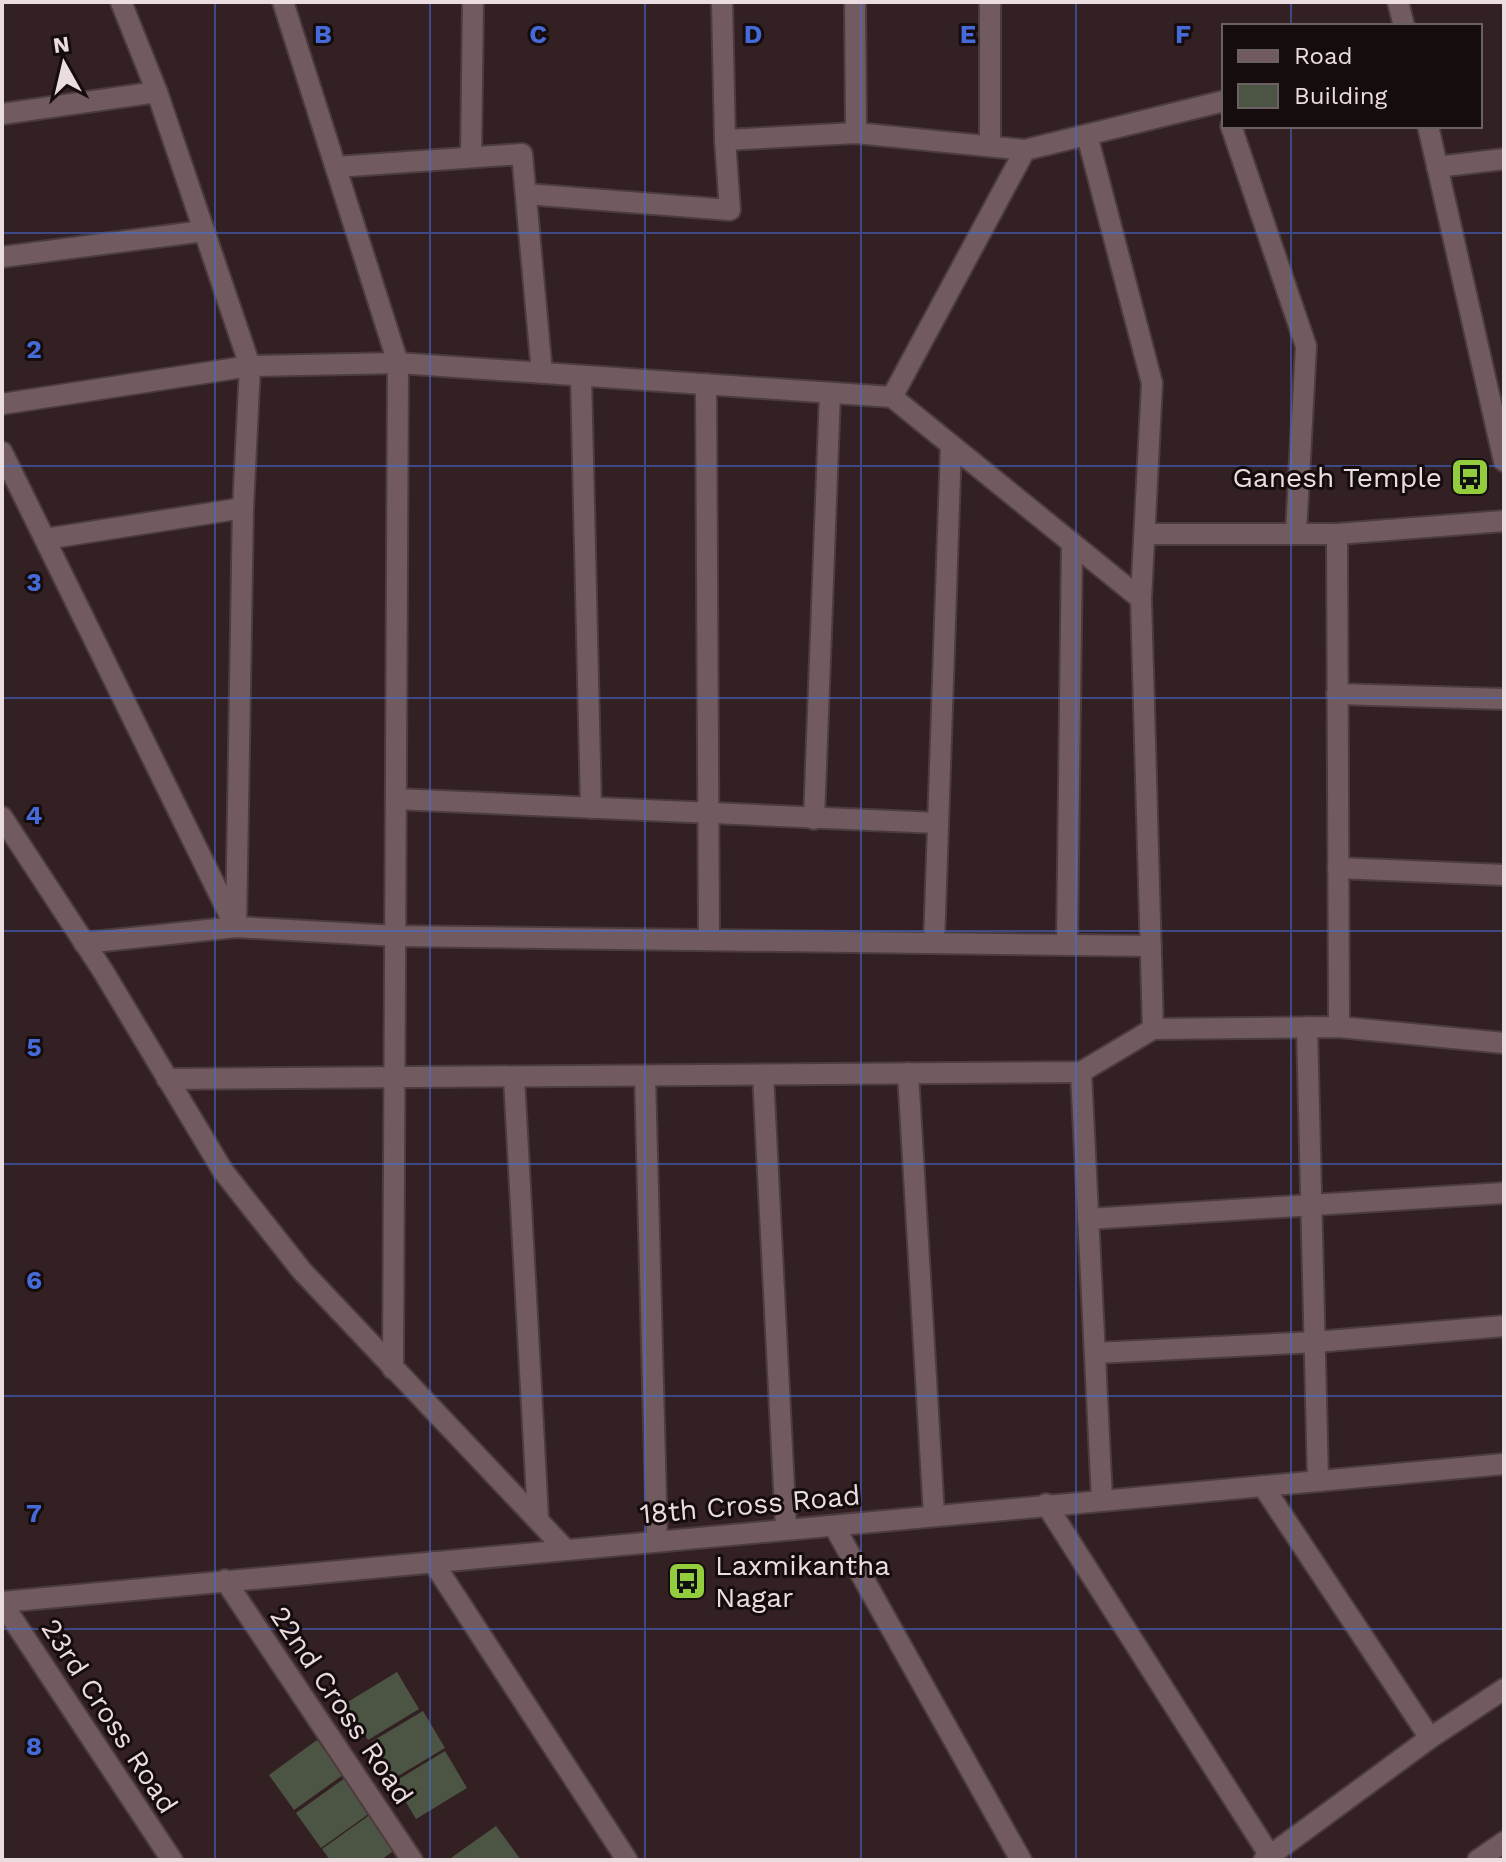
<svg xmlns="http://www.w3.org/2000/svg" width="1506" height="1862" font-family="'Work Sans',sans-serif">
  <rect width="100%" height="100%" fill="#332023"/>
  <g fill="#4c5543">
    <path d="M397 1672 419 1709 368 1740 346 1703Z"/>
    <path d="M423 1711 445 1748 393 1779 371 1742Z"/>
    <path d="M317 1740 343 1775 294 1810 269 1775Z"/>
    <path d="M445 1751 467 1788 416 1819 394 1782Z"/>
    <path d="M345 1778 370 1813 321 1848 296 1813Z"/>
    <path d="M371 1814 396 1849 381 1860H330L322 1849Z"/>
    <path d="M496 1826 521 1860H448Z"/>
  </g>
  <g fill="none" stroke-linecap="round" stroke-linejoin="round">
    <defs>
      <g id="minor">
        <path d="M283 2 398 363 393 1369"/>
        <path d="M722 2 725 140"/>
        <path d="M855 2 856 133"/>
        <path d="M1398 2 1404 26"/>
        <path d="M2 114 157 92"/>
        <path d="M1231 126 1306 346 1296 532"/>
        <path d="M1428 126 1504 461"/>
        <path d="M1087 135 1152 383 1141 599 1153 1029"/>
        <path d="M990 146V2"/>
        <path d="M471 157 473 2"/>
        <path d="M336 167 522 154 542 373"/>
        <path d="M1437 167 1504 159"/>
        <path d="M526 194 730 210 725 140 856 133 1025 150"/>
        <path d="M2 257 204 231"/>
        <path d="M581 376 591 808"/>
        <path d="M706 384 709 940"/>
        <path d="M892 397 1025 150 1224 101"/>
        <path d="M2 404 250 366 157 92 121 2"/>
        <path d="M2 452 234 924"/>
        <path d="M1146 534H1337L1504 521"/>
        <path d="M1337 534 1339 1027"/>
        <path d="M45 539 243 508"/>
        <path d="M1337 694 1504 699"/>
        <path d="M396 799 938 823"/>
        <path d="M2 817 103 971 223 1171 302 1271 565 1549"/>
        <path d="M814 819 830 393"/>
        <path d="M1338 868 1504 875"/>
        <path d="M236 927 243 508 250 366 398 363 892 397 1141 599"/>
        <path d="M84 943 236 927 396 936 1151 946"/>
        <path d="M934 943 951 445"/>
        <path d="M1067 945 1072 543"/>
        <path d="M1307 1027 1318 1481"/>
        <path d="M1081 1072 1102 1499"/>
        <path d="M908 1073 934 1515"/>
        <path d="M763 1075 786 1528"/>
        <path d="M645 1076 657 1540"/>
        <path d="M514 1077 538 1517"/>
        <path d="M167 1079 1081 1072 1153 1029 1339 1027 1504 1043"/>
        <path d="M1088 1219 1504 1193"/>
        <path d="M1096 1353 1316 1342 1504 1326"/>
        <path d="M1263 1486 1430 1738"/>
        <path d="M1046 1504 1270 1856"/>
        <path d="M834 1526 1021 1860"/>
        <path d="M433 1562 627 1860"/>
        <path d="M225 1580 412 1860"/>
        <path d="M2 1602 1504 1464"/>
        <path d="M2 1603 172 1860"/>
        <path d="M1264 1860 1430 1738 1504 1689"/>
        <path d="M1478 1860 1504 1842"/>
      </g>
    </defs>
    <use href="#minor" stroke="#4c3c3f" stroke-width="24"/>
    <use href="#minor" stroke="#725b5f" stroke-width="20"/>
  </g>
  <path fill="none" stroke="#466bd9" stroke-width="2" stroke-opacity="0.55" d="M215 2V1860M430 2V1860M645 2V1860M861 2V1860M1076 2V1860M1291 2V26M1291 126V1860M2 233H1504M2 466H1504M2 698H1504M2 931H1504M2 1164H1504M2 1396H1504M2 1629H1504"/>
  <defs>
    <symbol id="bus-square" viewBox="-11 -11 22 22"><rect x="-9" y="-9" width="18" height="18" rx="4" fill="#93cc3d" stroke="#150c0e"/><path d="M-5-6H5V4H4V6H2V4H-2V6H-4V4H-5ZM-3.5-4V0h7V-4ZM-3.5 1.2v1.5H-2V1.2ZM2 1.2v1.5H3.5V1.2Z" fill="#111"/></symbol>
  </defs>
  <g fill-rule="evenodd">
    <use href="#bus-square" x="1448" y="455" width="44" height="44"/>
    <use href="#bus-square" x="665" y="1559" width="44" height="44"/>
  </g>
  <g text-anchor="middle" stroke-width="6" stroke-linejoin="round" paint-order="stroke">
    <g font-size="28" fill="#ebdddf" stroke="#150c0e" text-anchor="end">
      <text x="1442" y="487">Ganesh Temple</text>
      <text x="715" y="1575" text-anchor="start">Laxmikantha<tspan x="715" dy="32">Nagar</tspan></text>
    </g>
    <g font-size="28" fill="#ebdddf" stroke="#150c0e">
      <text transform="translate(750 1504) rotate(-5)" y="10">18th Cross Road</text>
      <text transform="translate(342 1705) rotate(56)" y="10">22nd Cross Road</text>
      <text transform="translate(110 1716) rotate(57)" y="10">23rd Cross Road</text>
    </g>
  </g>
  <g font-size="26" text-anchor="middle" font-weight="bold" fill="#466bd9" stroke="#150c0e" stroke-width="6" stroke-linejoin="round" paint-order="stroke">
    <text x="323" y="43">B</text>
    <text x="538" y="43">C</text>
    <text x="753" y="43">D</text>
    <text x="968" y="43">E</text>
    <text x="1183" y="43">F</text>
    <text x="34" y="358">2</text>
    <text x="34" y="591">3</text>
    <text x="34" y="824">4</text>
    <text x="34" y="1056">5</text>
    <text x="34" y="1289">6</text>
    <text x="34" y="1522">7</text>
    <text x="34" y="1755">8</text>
  </g>
  <rect width="1506" height="1862" fill="none" stroke="#ebdddf" stroke-width="8"/>
  <rect x="1222" y="24" width="260" height="104" fill="#150c0e" stroke="#6b6062" stroke-width="2"/>
  <rect x="1238" y="50" width="40" height="12" fill="#725b5f" stroke="#6b6062" stroke-width="2"/>
  <text x="1294" y="64" font-size="24" fill="#ebdddf">Road</text>
  <rect x="1238" y="84" width="40" height="24" fill="#4c5543" stroke="#6b6062" stroke-width="2"/>
  <text x="1294" y="104" font-size="24" fill="#ebdddf">Building</text>
  <g transform="translate(64 64) rotate(352)" stroke="#150c0e" stroke-width="6" paint-order="stroke">
  <path d="M0-6L14 30L0 20L-14 30Z" fill="#ebdddf"/>
  <text y="-12" font-size="22" font-weight="bold" text-anchor="middle" fill="#ebdddf">N</text>
  </g>
</svg>
